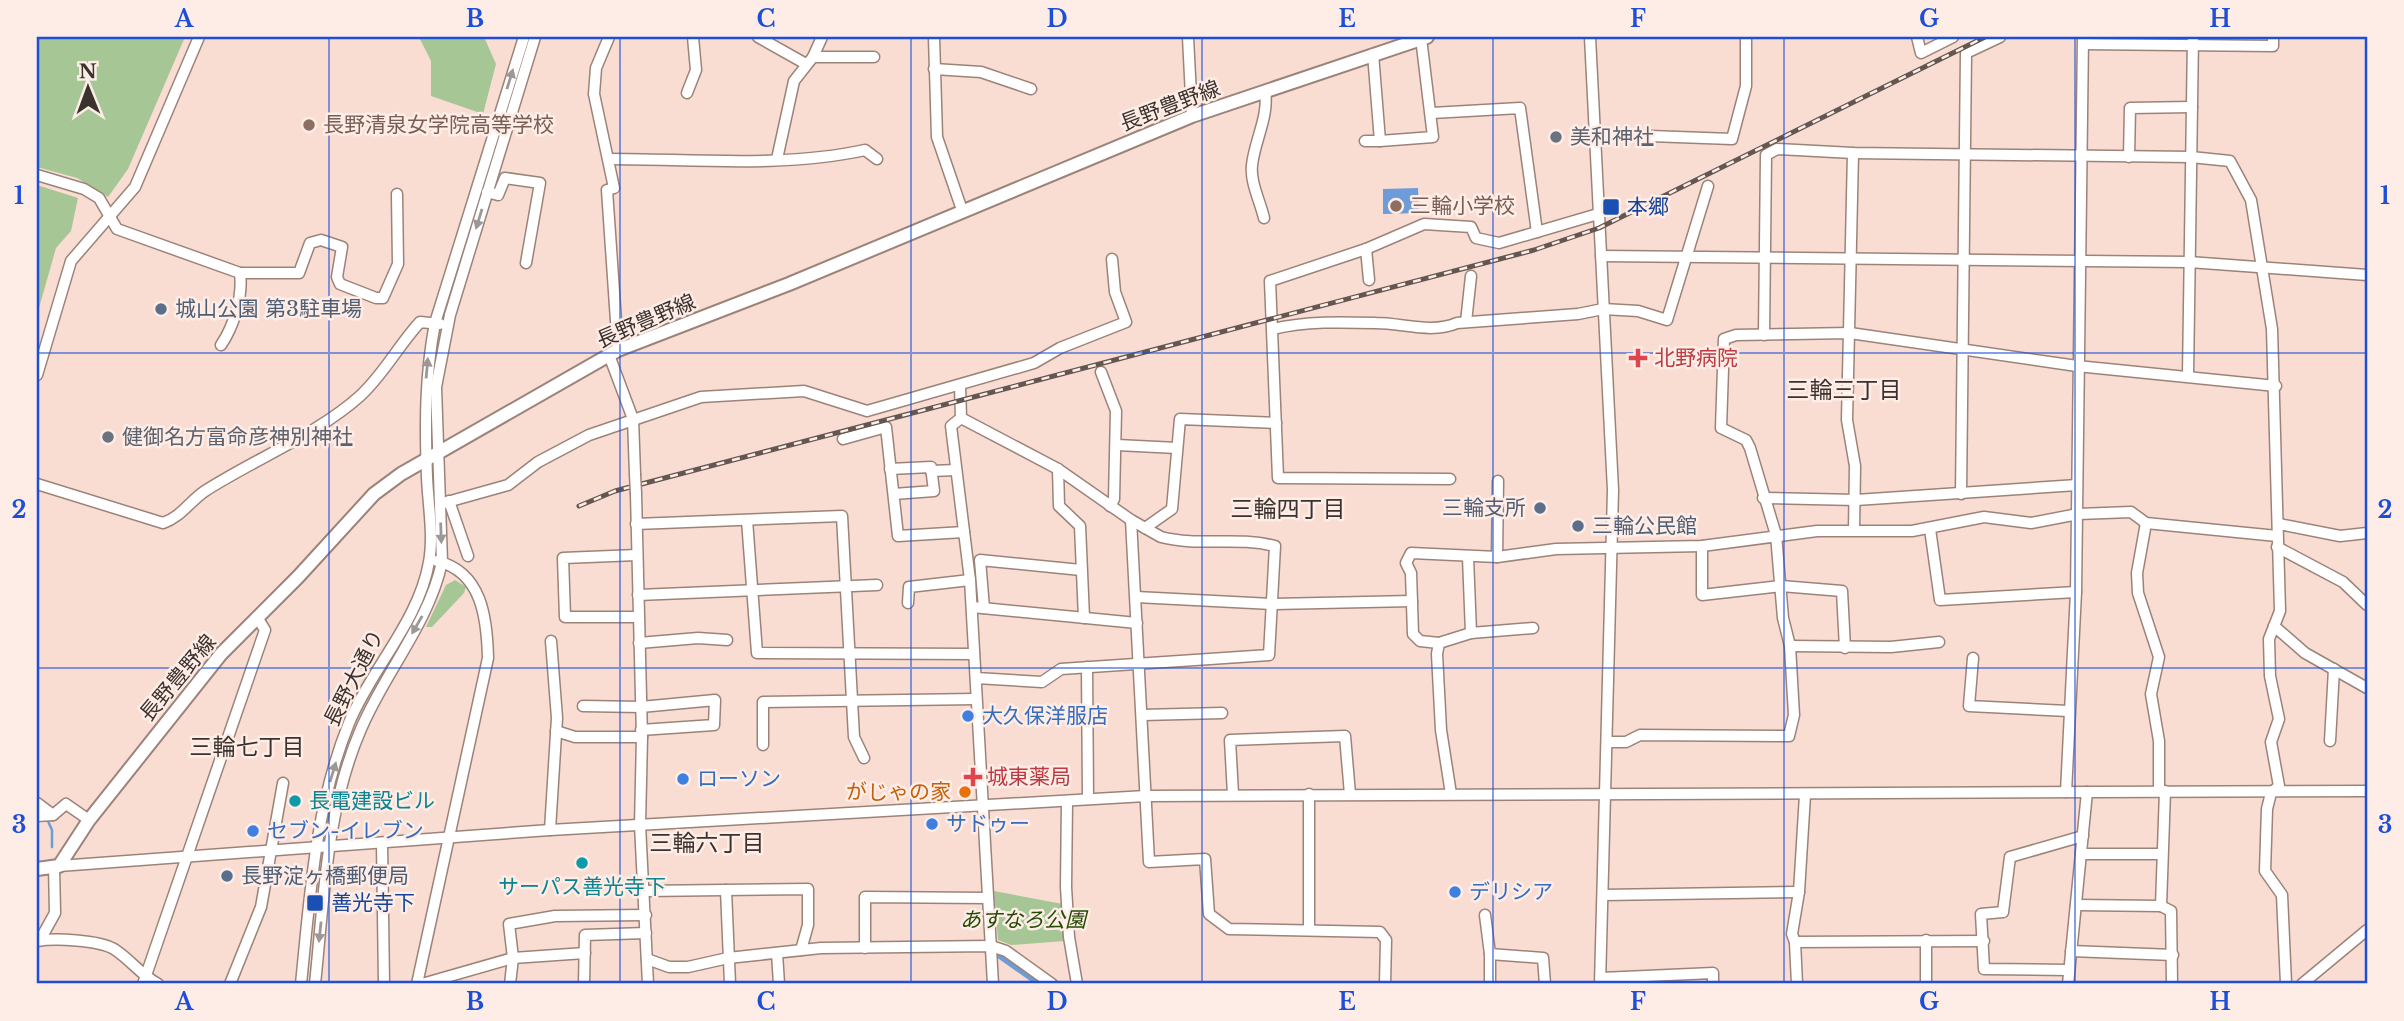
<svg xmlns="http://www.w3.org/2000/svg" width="2404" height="1021" font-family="'Libre Baskerville','Noto Sans JP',serif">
  <rect width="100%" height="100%" fill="#f9ddd2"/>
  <g fill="#a6c795">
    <path d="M37 37H185L128 169 108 197 77 178 37 167Z"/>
    <path d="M419 37H484L496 64 483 114 431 96V61Z"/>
    <path d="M37 185 78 198 71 231 56 248 37 315Z"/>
    <path d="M455 580 466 587 464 593 432 627H426L446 585Z"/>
    <path d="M994 891 1063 904 1065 941 1011 945 998 940Z"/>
  </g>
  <path fill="#6d9cd8" d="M1418 188 1419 213 1383 214V189Z"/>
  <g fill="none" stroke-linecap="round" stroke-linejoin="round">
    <path stroke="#6d9cd8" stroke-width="2.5" d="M47 819 52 830V847"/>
    <path stroke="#6d9cd8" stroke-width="10" d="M999 953 1043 984"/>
    <defs>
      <g id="minor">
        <path d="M609 37 596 68 594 94 614 188 607 190 618 350"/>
        <path d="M758 37 806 64"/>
        <path d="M934 37 937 137 962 210"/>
        <path d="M1188 37 1192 116"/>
        <path d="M1590 37 1613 490 1600 984"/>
        <path d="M1917 37 1921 53 1953 37"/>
        <path d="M2084 44 2273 46V37"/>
        <path d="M813 57H874"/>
        <path d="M934 69 981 72 1031 89"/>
        <path d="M687 93 696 70 693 37"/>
        <path d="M1432 113 1520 108 1537 232"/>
        <path d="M1595 134 1732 139 1746 86V37"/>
        <path d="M1365 141H1380L1373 54"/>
        <path d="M1380 141 1433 137 1421 38"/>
        <path d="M1853 153 1847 420 1855 466 1854 530"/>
        <path d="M2129 157 2130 108 2192 107"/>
        <path d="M609 159C693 159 783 168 865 150L877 159"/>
        <path d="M777 159 794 81 813 57 822 37"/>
        <path d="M37 175 84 189 99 198 117 229 240 273C243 296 234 326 221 345"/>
        <path d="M487 192 498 195 505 178 540 183 526 263"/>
        <path d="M1264 218C1260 201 1250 182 1252 165 1255 139 1269 117 1265 91"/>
        <path d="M1366 249 1369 280"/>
        <path d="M1601 256 2189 262 2367 275"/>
        <path d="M240 273H299L310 243 321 240 342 247 337 277 340 284 376 298H383L398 264 397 194"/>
        <path d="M1466 322 1471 276"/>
        <path d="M1273 329C1306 321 1342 322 1376 323 1402 323 1432 334 1457 323L1578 314 1603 309 1638 311 1667 320 1708 186"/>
        <path d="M1764 335 1766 155 1777 149 1853 153 2191 157 2230 161 2251 200 2272 329 2280 611 2269 639 2270 676 2279 719 2271 742 2279 786 2271 793 2267 809 2265 871 2282 895 2286 984"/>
        <path d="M609 355 633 419 635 474"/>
        <path d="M1101 372 1116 411 1114 499 1110 506"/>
        <path d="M37 375 71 261 135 187 199 37"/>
        <path d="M2188 376 2193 37"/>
        <path d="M960 386 961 418"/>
        <path d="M843 439 886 427 898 536 964 532"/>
        <path d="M1117 445 1177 448"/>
        <path d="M890 469 931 467 934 491 894 494"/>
        <path d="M1058 469 1059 506 1080 526 1084 618"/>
        <path d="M931 471 956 470"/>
        <path d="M1450 479 1278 478 1270 281 1366 249 1424 224 1471 227 1476 238 1499 243 1598 214"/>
        <path d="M37 484 163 523C181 517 190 501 205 491 253 460 318 434 360 396 384 374 398 346 420 322L440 324"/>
        <path d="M636 494 642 737 640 825 648 984"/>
        <path d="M1961 494 1966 53 2000 37"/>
        <path d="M1763 498 1856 500 2077 485"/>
        <path d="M449 501 468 556"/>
        <path d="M440 504 508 485 538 462 589 435 701 397 804 391 867 411 1034 363 1060 348 1126 322 1115 292 1112 259"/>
        <path d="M747 520 757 653 974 654"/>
        <path d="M1131 520 1149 862 1205 859 1209 914 1229 929 1380 932 1386 940 1385 984"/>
        <path d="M2146 523 2137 573 2138 593 2159 657 2151 694 2159 741V791"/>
        <path d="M636 524 842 516 854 737 864 758"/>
        <path d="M2279 524 2340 536 2367 533"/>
        <path d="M1145 528 1172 509 1180 419 1276 423"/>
        <path d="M1930 529 1940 600 2076 592"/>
        <path d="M1702 546V595L1781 586 1842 591 1845 648"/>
        <path d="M2277 547 2343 582 2367 605"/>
        <path d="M637 555 563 558 565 617H638"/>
        <path d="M1468 557 1471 633"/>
        <path d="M1497 557 1498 481"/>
        <path d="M638 595 877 585"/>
        <path d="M1136 597 1274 604 1412 601"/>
        <path d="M908 603 909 587 970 580"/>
        <path d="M972 607 1137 623"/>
        <path d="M984 608 980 560 1081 570"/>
        <path d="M2274 626 2305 653 2367 688"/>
        <path d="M639 643 698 638 727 640"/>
        <path d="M1439 643 1420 641 1413 634 1411 573 1406 563 1411 553 1497 557 1556 549 1702 546 1817 531H1912L1984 517 2031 523 2078 514 2131 512 2146 523 2277 536"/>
        <path d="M1790 646 1891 647 1939 642"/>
        <path d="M1973 658 1969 706 2068 711"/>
        <path d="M1087 667 1088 799"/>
        <path d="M976 678 1042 682 1061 669 1269 655 1275 546C1236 536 1200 547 1161 537L1131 520 1058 469 961 418 951 426 970 580 993 984"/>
        <path d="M583 706 641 707 715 700 714 725 641 730"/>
        <path d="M1142 715 1222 713"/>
        <path d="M556 731 575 737H642"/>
        <path d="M2330 741 2334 669"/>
        <path d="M1607 742H1626L1640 735 1789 736 1794 715 1790 646 1783 618 1776 535 1750 448 1746 440 1721 428 1724 339 1736 335 1850 333 2077 366 2276 386"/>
        <path d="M763 745V702L976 699"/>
        <path d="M2066 792 2076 592 2083 37"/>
        <path d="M1233 794 1230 740 1345 736 1350 794"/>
        <path d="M1451 794 1441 730 1437 654 1439 643 1471 633 1533 628"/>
        <path d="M1067 801 1066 887 1069 937 1077 984"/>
        <path d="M37 803 53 815"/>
        <path d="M37 816 53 815 66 804 89 820"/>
        <path d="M550 830 557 718 551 641"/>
        <path d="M382 843 384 984"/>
        <path d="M2081 854H2162"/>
        <path d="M59 866 550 830 1146 796 2367 791"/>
        <path d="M726 890 730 984"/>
        <path d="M644 891 808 889V925L801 950"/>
        <path d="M1603 895 1799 892"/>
        <path d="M2076 905 2161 906 2165 791"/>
        <path d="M2161 906 2171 911 2172 984"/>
        <path d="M1485 915 1490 954V984"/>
        <path d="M1309 929V794"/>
        <path d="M40 940 55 913 54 866"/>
        <path d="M1926 940V984"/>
        <path d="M37 941C55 938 98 940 114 949 131 960 141 975 158 984"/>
        <path d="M1795 942 1984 941"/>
        <path d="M865 948V897L988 898"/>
        <path d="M2071 951 2173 955"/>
        <path d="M777 953 779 984"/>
        <path d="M1490 954 1543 958 1545 984"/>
        <path d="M647 959 669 967H688L728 958 821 948 991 946 1006 951 1052 984"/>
        <path d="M2068 970 1984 969 1981 914 2003 912 2010 857 2083 836"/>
        <path d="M1601 978 1713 973V984"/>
        <path d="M143 984 265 630 257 617"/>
        <path d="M230 984 261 907 283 783"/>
        <path d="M301 984C310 896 315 807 349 723 371 669 419 621 429 562 434 535 428 504 427 477 425 424 425 375 435 323L524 37"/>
        <path d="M315 984C324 899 326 809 361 729 385 672 429 623 442 562L436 387 450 315 535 37"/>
        <path d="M417 984 488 658C487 618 482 572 437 561"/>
        <path d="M422 984 513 958 585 953"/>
        <path d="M510 984 513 958 509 924 555 916 646 915"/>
        <path d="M584 984 585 935 646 933"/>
        <path d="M1797 984 1795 942 1792 934 1799 892 1805 795"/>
        <path d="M2068 984 2087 792"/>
        <path d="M2302 984 2367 930"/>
      </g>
      <path id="major" d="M37 869 59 866 89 820 221 654 298 577 374 494 401 474 618 350 789 284 1192 116 1427 37"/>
    </defs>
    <use href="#minor" stroke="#9c8379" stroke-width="13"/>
    <use href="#major" stroke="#9c8379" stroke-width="16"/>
    <use href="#minor" stroke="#fff" stroke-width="10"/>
    <use href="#major" stroke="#fff" stroke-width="12"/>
    <defs>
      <path id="rail" d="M579 506 615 491 1534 250 1599 228 1985 37"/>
    </defs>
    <use href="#rail" stroke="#645651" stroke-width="5"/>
    <use href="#rail" stroke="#feede7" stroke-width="2.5" stroke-dasharray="8" stroke-linecap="butt"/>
    <defs>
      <path id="minor-bridge" d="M635 474 636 494"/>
    </defs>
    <use href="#minor-bridge" stroke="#9c8379" stroke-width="13" stroke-linecap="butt"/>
    <use href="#minor-bridge" stroke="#fff" stroke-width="10"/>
  </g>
  <defs><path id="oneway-solid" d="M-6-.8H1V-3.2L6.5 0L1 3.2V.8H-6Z" transform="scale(1.75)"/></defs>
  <g fill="#9d9896">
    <use href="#oneway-solid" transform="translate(510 79) rotate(-73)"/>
    <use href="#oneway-solid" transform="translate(479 219) rotate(107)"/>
    <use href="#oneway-solid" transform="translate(427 368) rotate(-85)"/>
    <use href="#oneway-solid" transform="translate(441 533) rotate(88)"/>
    <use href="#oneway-solid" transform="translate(417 625) rotate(120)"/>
    <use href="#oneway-solid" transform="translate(333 772) rotate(-73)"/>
    <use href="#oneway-solid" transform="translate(320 932) rotate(96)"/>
  </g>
  <path fill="none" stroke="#1d4ed8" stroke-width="2" stroke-opacity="0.55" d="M329 37V984M620 37V984M911 37V984M1202 37V984M1493 37V984M1784 37V984M2075 37V984M37 353H2367M37 668H2367"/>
  <g fill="#8d6e63" stroke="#feede7" stroke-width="2.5">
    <circle cx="309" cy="125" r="7"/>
    <circle cx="1396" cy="206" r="7"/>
  </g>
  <g fill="#6b7280" stroke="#feede7" stroke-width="2.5">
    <circle cx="1556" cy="137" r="7"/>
    <circle cx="108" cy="437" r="7"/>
  </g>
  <g fill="#1a4fb4" stroke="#feede7" stroke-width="2.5">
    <rect x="1602" y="198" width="18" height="18" rx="3.5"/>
    <rect x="306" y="894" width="18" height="18" rx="3.5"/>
  </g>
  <g fill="#5c6f8a" stroke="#feede7" stroke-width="2.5">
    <circle cx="161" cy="309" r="7"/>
    <circle cx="1540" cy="508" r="7"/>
    <circle cx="1578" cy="526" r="7"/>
    <circle cx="227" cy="876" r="7"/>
  </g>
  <g fill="#e0444e" stroke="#feede7" stroke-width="2.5">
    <path d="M1634.5 347.5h7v7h7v7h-7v7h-7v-7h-7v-7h7z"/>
    <path d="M969.5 766.5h7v7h7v7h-7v7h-7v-7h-7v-7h7z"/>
  </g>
  <g fill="#3f7fe0" stroke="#feede7" stroke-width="2.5">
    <circle cx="968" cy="716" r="7"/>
    <circle cx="683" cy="779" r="7"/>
    <circle cx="932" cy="824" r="7"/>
    <circle cx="253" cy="831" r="7"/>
    <circle cx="1455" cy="892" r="7"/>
  </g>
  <circle fill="#e8710a" stroke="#feede7" stroke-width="2.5" cx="965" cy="792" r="7"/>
  <g fill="#0f9aa8" stroke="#feede7" stroke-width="2.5">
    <circle cx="295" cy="801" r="7"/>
    <circle cx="582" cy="863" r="7"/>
  </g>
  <g text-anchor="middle" stroke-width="5" stroke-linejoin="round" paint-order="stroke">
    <g font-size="21" fill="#3b312d" stroke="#feede7">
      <text transform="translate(1170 106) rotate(-21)" y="7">長野豊野線</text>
      <text transform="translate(646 321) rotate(-23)" y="7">長野豊野線</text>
      <text transform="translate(178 678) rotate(-50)" y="7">長野豊野線</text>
      <text transform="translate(354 678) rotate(-63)" y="7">長野大通り</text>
    </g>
    <g font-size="21" fill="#785e54" stroke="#feede7" text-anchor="start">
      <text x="323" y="132">長野清泉女学院高等学校</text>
      <text x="1410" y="213">三輪小学校</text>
    </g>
    <g font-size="21" fill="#5b616d" stroke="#feede7" text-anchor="start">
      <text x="1570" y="144">美和神社</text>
      <text x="122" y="444">健御名方富命彦神別神社</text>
    </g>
    <g font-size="21" fill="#164399" stroke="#feede7" text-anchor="start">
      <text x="1627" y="214">本郷</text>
      <text x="331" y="910">善光寺下</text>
    </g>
    <g font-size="21" fill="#4e5e75" stroke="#feede7" text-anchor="start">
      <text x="175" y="316">城山公園 第3駐車場</text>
      <text x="1526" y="515" text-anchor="end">三輪支所</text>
      <text x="1592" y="533">三輪公民館</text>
      <text x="241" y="883">長野淀ヶ橋郵便局</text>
    </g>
    <g font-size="21" fill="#be3a42" stroke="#feede7" text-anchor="start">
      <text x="1654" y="365">北野病院</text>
      <text x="987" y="784">城東薬局</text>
    </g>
    <g font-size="21" fill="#366cbe" stroke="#feede7" text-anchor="start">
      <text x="982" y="723">大久保洋服店</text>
      <text x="697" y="786">ローソン</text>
      <text x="946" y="831">サドゥー</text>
      <text x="267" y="838">セブン-イレブン</text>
      <text x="1469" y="899">デリシア</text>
    </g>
    <g font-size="21" fill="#c56008" stroke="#feede7" text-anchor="end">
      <text x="951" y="799">がじゃの家</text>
    </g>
    <g font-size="21" fill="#0d838f" stroke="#feede7" text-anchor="start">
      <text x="309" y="808">長電建設ビル</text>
      <text x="582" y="894" text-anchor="middle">サーパス善光寺下</text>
    </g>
    <g font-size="21" font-style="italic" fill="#254b02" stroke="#feede7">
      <text x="1023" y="927">あすなろ公園</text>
    </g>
    <g font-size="23" fill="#3b312d" stroke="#feede7">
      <text x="1844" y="398">三輪三丁目</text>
      <text x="1288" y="517">三輪四丁目</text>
      <text x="247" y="755">三輪七丁目</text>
      <text x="707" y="851">三輪六丁目</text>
    </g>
  </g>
  <rect width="2404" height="1021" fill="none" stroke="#feede7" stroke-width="77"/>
  <g transform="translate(88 88) rotate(359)" stroke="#feede7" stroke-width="5" paint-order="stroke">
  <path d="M0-5L12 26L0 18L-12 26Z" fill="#3b312d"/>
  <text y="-10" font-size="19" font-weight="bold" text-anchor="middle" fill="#3b312d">N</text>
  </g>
  <rect x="38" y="38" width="2328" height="944" fill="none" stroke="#1d4ed8" stroke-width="2.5"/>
  <g font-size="23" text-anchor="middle" font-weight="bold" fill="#1d4ed8">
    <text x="184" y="27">A</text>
    <text x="475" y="27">B</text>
    <text x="766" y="27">C</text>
    <text x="1057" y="27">D</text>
    <text x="1347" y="27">E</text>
    <text x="1638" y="27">F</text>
    <text x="1929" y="27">G</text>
    <text x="2220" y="27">H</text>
    <text x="19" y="204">1</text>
    <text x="2385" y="204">1</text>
    <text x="19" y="518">2</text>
    <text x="2385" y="518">2</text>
    <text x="19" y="833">3</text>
    <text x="2385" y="833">3</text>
    <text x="184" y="1010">A</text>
    <text x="475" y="1010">B</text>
    <text x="766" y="1010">C</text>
    <text x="1057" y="1010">D</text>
    <text x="1347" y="1010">E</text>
    <text x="1638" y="1010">F</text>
    <text x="1929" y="1010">G</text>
    <text x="2220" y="1010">H</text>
  </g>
</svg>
